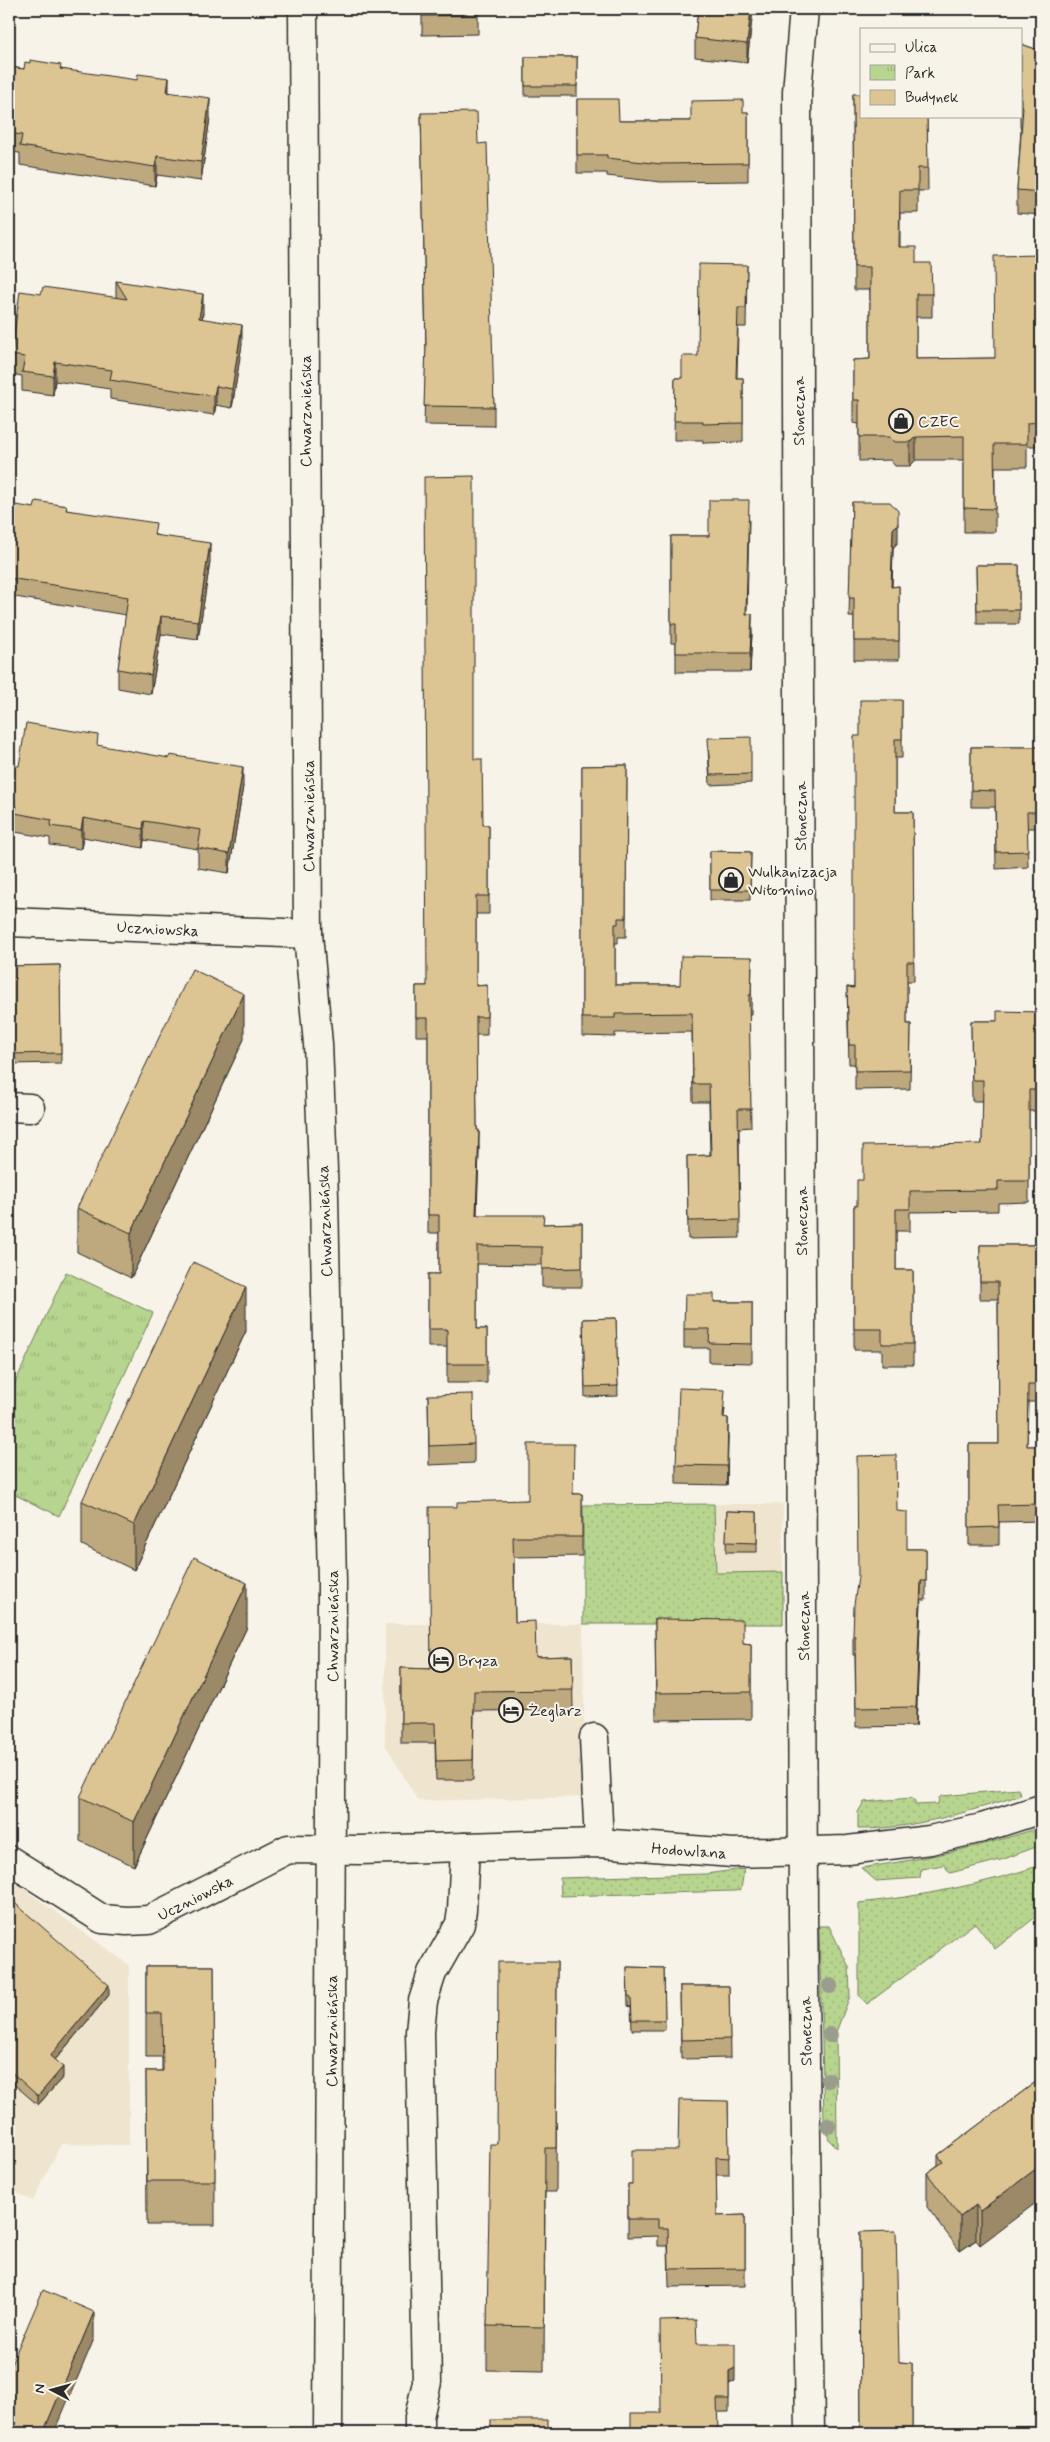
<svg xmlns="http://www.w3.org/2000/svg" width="1050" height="2442" font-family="Mynerve,sans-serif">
  <defs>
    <pattern id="grass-dots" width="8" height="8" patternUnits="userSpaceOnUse" patternTransform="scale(1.25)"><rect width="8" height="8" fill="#b7d58e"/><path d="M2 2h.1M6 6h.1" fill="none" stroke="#9eb77b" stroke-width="1.8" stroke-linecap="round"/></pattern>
    <pattern id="park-tufts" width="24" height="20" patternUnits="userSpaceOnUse" patternTransform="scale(1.25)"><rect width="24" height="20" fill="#b7d58e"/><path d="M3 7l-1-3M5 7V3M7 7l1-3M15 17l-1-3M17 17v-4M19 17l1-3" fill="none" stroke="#9eb77b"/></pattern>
  </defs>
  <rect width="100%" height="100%" fill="#f7f3e8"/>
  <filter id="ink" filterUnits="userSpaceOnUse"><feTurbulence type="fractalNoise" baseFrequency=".02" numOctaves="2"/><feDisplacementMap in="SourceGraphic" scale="10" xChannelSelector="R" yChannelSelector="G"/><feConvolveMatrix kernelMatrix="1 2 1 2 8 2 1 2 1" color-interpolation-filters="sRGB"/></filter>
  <g filter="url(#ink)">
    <g fill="#efe5ce">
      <path d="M714 1504H783V1572L716 1573Z"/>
      <path d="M385 1624H583L585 1797 418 1801 385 1744Z"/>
      <path d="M9 1878 129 1965V2145L61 2144 33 2201 9 2189Z"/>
    </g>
    <g fill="url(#grass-dots)" stroke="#71805c">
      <path d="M714 1504 716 1573 783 1572V1624H583V1505Z"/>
      <path d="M1018 1789 1021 1795C972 1811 909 1830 858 1829V1812L864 1802 911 1798 915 1801V1805L938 1804 939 1798 942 1796Z"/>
      <path d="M1041 1827V1845L1004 1859 950 1873 944 1865 921 1869 920 1878 876 1881 861 1868C923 1859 982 1847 1041 1827Z"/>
      <path d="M1041 1865V1921L1037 1916 995 1949 975 1923 867 2004 859 1995V1903C922 1896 982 1885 1041 1865Z"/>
      <path d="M744 1869 741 1890 734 1891 561 1896 560 1878 705 1874Z"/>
      <path d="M819 1926H829L849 1967 850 1996 836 2032 837 2148 829 2140 824 2119Z"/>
    </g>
    <path fill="url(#park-tufts)" stroke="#71805c" d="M66 1272 153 1313 59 1516 9 1492V1396Z"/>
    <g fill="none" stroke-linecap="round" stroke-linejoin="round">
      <defs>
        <g id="minor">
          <path d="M804 9 797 92 803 1915 810 2433"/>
          <path d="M9 922 308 934"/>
          <path d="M9 1107 30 1108"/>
          <path d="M594 1738 599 1843"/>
          <path d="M9 1860 102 1919 127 1921 149 1920 288 1849 360 1850 599 1843 733 1853 848 1850 930 1840 982 1828 1041 1809"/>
          <path d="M419 2433V2417L427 2382 420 2032 423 2001 432 1973 460 1924 462 1910 465 1847"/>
        </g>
        <path id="major" d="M303 9 308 934 318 1044 324 1196 332 1583 328 2433"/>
      </defs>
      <use href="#minor" stroke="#2b2b2b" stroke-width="31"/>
      <use href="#major" stroke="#2b2b2b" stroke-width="31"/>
      <use href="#minor" stroke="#f7f3e8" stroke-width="28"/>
      <use href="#major" stroke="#f7f3e8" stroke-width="28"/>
    </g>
    <g fill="#9a9d8e">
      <circle cx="830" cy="1986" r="8"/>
      <circle cx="830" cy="2035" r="8"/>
      <circle cx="828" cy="2080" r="8"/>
      <circle cx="828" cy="2126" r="8"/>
    </g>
    <g fill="#bea97e" stroke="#2b2b2b">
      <path d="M422 9H478V34L422 35Z"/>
      <path d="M698 9H753L747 63 695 57V38Z"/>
      <path d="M1021 44 1041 51V215L1017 213V190L1021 129 1020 127V116H1021Z"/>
      <rect x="525" y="57" width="52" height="39"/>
      <path d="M9 67 24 69H61L169 92 210 117 201 181 157 175 155 186 20 165V153L9 152Z"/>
      <path d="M853 94 927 116 928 191H918V213H900V247L916 263 932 294V317H916V359L995 358 1041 255V446H1027V467H995V532H964V460H916L910 466H895L890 460 859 461V424L853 423V360L870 359V290H854Z"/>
      <path d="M577 99 619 121H691L748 112V181L661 182 607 176V173H577Z"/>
      <path d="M421 113 478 144 494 407V426L424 425 426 351Z"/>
      <path d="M747 265 746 327H738L737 378H743V442L703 443V440H674L675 378H682L698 356Z"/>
      <path d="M116 281 203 313 202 319 242 344 232 408 216 405 214 415 110 399V389L55 381 53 395 22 391V376L11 374V355L41 294 116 298Z"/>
      <path d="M852 502 898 542 893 548 892 587 899 586V660H854V617H849Z"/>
      <path d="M9 507 67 510 156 535 210 562 198 639 161 634 151 694 118 688V669L126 615 9 596Z"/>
      <path d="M749 519 747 614 752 633 750 672H676V643H671V536H709Z"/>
      <path d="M976 565H1019V624H977Z"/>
      <path d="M902 700V758H895V812H913L914 981H907V1024H911L910 1089 855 1090V1064H849L847 987 854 988 860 736Z"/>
      <path d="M98 746 243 786 229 873 198 868V849L144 840 143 848 83 837 81 849 50 845V838L15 832V825L9 824V785Z"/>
      <path d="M971 747H1041V828H1027L1028 867 996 869 995 807H971Z"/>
      <path d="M708 748 751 774V783L710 785Z"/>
      <path d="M474 759 483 825H489V914H476V986L487 985V1035H476L477 1130 479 1149 477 1215 544 1224 582 1223V1287H542V1265L477 1264V1329H487V1383H447V1347H428V1274H439V1233H428V1036H416V986H427Z"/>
      <path d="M627 765 626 937H618V943H615V985H680L752 957 751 1014H749L751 1127 739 1128 740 1238 688 1239 687 1156 710 1155 709 1102H693L692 1032 615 1033V1037L582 1036V766Z"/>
      <path d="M710 851 751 852 750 900H710Z"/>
      <path d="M60 965 61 1063 9 1064V966Z"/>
      <path d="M1041 1012V1111H1029V1202L998 1203V1211L910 1212V1231H896V1270H913V1365H882V1350H854V1206H857L863 1180 982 1144 983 1101H972L971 1021H997Z"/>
      <path d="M244 1039 131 1278 77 1252V1208Z"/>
      <path d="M980 1245H1041V1402H1028L1027 1446H1041V1521L999 1522V1545H969V1444H999L998 1299H980Z"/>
      <path d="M714 1302H752V1363L709 1362V1348H684V1329Z"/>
      <path d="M616 1318 618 1396 585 1397 583 1319Z"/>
      <path d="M246 1331 134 1570 82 1545V1501Z"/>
      <path d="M428 1395 474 1444V1463L429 1465Z"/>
      <path d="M725 1409 724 1417 728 1437 727 1485 676 1484V1465Z"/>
      <path d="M574 1494H582V1556L514 1557 515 1622 536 1657 572 1656 573 1710 474 1711 473 1780H436L435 1743H401V1668L431 1669 457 1507 528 1500Z"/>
      <path d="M727 1511 757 1512V1552H726Z"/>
      <path d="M897 1511 907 1549H926V1600H921L916 1726 856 1727 855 1655H853V1636Z"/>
      <path d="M655 1619 743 1643 751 1644V1719L656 1720Z"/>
      <path d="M247 1627 134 1866 80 1841V1797Z"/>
      <path d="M9 1898 109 1995 55 2060 63 2077 38 2105 9 2080Z"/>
      <path d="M557 1962 556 2192H545L544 2371 487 2370V2326L497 2144Z"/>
      <path d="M146 1966H214L215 2225H147L146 2071H162V2057H146Z"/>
      <path d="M627 1967 664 1968 665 2030H632L631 2007 628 2006Z"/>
      <path d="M680 1986H729L730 2058 681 2059Z"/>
      <path d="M1041 2078 980 2245 976 2240 960 2251 927 2207V2173L938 2165V2155Z"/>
      <path d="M728 2101 729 2175H716L717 2216 745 2215V2286L669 2287 668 2246H658V2236L628 2237V2184H632L678 2150Z"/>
      <path d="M860 2232 899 2362 912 2363V2433H861Z"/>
      <path d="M697 2344 735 2381 729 2384V2412L661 2413Z"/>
    </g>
    <g fill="#9b8967" stroke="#2b2b2b">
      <path d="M751 9H753L747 63V44Z"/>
      <path d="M169 78V97L167 92Z"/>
      <path d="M210 98V117L201 181V162Z"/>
      <path d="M157 156V175L155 186V167Z"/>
      <path d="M203 294V313L199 337V318Z"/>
      <path d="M242 325V344L232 408V389Z"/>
      <path d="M55 362V381L53 395V376Z"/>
      <path d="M216 386V405L214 415V396Z"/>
      <path d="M916 437V460L910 466V442Z"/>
      <path d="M898 523V542L893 548 891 606 893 529Z"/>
      <path d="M210 543V562L198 639V621Z"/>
      <path d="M752 614V633L750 672V653Z"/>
      <path d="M161 616V634L151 694V675Z"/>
      <path d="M243 767V786L229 873V854Z"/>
      <path d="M83 818V837L81 849V830Z"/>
      <path d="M144 821V840L143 848V829Z"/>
      <path d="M244 994V1039L131 1278V1233Z"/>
      <path d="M479 1130V1149L476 1233V1215Z"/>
      <path d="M12 1166V1176L9 1193V1184Z"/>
      <path d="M246 1287V1331L134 1570V1525Z"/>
      <path d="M728 1418V1437L727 1485V1466Z"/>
      <path d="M921 1581V1600L916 1726V1707Z"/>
      <path d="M247 1583V1627L134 1866V1822Z"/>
      <path d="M109 1985V1995L50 2066V2056Z"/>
      <path d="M63 2067V2077L38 2105V2096Z"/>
      <path d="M1041 2165V2199L980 2245V2211Z"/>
      <path d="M976 2205V2240L960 2251V2217Z"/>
      <path d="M94 2312V2339L54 2433H43Z"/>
      <path d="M735 2368V2381L729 2384V2371Z"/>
    </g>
    <g fill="#ddc493" stroke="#2b2b2b">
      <path d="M422 9H478V15L422 16Z"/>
      <path d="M698 9H751L747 44 695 38Z"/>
      <path d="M1021 44 1041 51V192L1017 190 1023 107 1021 105Z"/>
      <rect x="525" y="57" width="52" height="29"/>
      <path d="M30 60 61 65 60 69 137 80 138 74 169 78 167 92 210 98 201 162 157 156 155 167 20 146 22 135 9 133V67L24 69 25 62 30 63Z"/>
      <path d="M853 94H861V116H927L928 168H918V190H900L899 247H916V263H931L932 294H916V359L995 358 994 256 1041 255V422L1027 423V444H994L995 509 964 508V436L916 437 910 442H895L890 437H859V400H853V360L870 359V267H854Z"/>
      <path d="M577 99H618L619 121H691V101L743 100V112H748V163L661 164 607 158V155H577Z"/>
      <path d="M477 112 478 144 487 143 494 407 424 406 426 344 421 113Z"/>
      <path d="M699 264 747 265 746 308H738L736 378H743V423L703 424V421H674L675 378H682V356H698Z"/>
      <path d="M116 281 203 294 199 318 242 325 232 389 216 386 214 396 110 380 112 370 55 362 53 376 22 372 25 357 11 355 20 291 41 294 43 287 127 299Z"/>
      <path d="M474 476V759H482L483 825H489V896H476V986L487 985V1017H476L477 1130H479L476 1215H544L543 1224 582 1223V1268L542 1269V1247L477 1246V1329H487V1364H447V1329H428V1274H439V1215H428V1018H416V986H427L424 477Z"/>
      <path d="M709 500H749L746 614H752L750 653H676V624H671V536H709Z"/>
      <path d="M36 501 67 506 66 510 156 523 154 535 210 543 198 621 161 616 151 675 118 669 128 597 9 578V507L10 504 34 508Z"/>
      <path d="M852 502H890L898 511V523L893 529 891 587 899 586V641H854V598H849Z"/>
      <path d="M976 565H1019V610H977Z"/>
      <path d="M860 700H902V739H895V812H913L914 962H907V1024H911L910 1070 855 1071V1045H849L847 987 854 988V736H860Z"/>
      <path d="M26 723 98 735 97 745 169 758 170 755 243 767 229 854 198 848 201 830 144 821 143 829 83 818 81 830 50 826 52 820 15 813 17 806 9 805V785L12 766H19Z"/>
      <path d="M751 737V774L710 775 708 738Z"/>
      <path d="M971 747H1041V812H1027L1028 851 996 852 995 791 971 790Z"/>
      <path d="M627 765 626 918H618V924H615V985H680L681 956 752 957 751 995H749L751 1109H738L740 1220 688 1221 687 1156 711 1155 709 1084H693L692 1013 615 1014V1018H582V766Z"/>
      <path d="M710 851 751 852 750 890H710Z"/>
      <path d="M60 965 61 1053 9 1054V966Z"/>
      <path d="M192 969 244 994 131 1233 77 1208Z"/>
      <path d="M997 1011 1041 1012V1090H1029V1181H998V1190L910 1191V1209H896V1270H913V1344H882V1329H854V1206H857V1180H863V1146L982 1144 983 1080H972L971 1021H997Z"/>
      <path d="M9 1166H12L9 1184Z"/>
      <path d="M980 1245H1041V1385H1028L1027 1446H1041V1504L998 1505 999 1527 969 1528V1444H999L998 1282H980Z"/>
      <path d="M193 1262 246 1287 134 1525 82 1501Z"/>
      <path d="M685 1294H714V1302H752V1344L709 1343 710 1329H684Z"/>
      <path d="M616 1318 618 1386 585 1387 583 1319Z"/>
      <path d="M679 1388 725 1390 723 1417 728 1418 727 1466 676 1465Z"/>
      <path d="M473 1394 474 1444 429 1446 428 1395Z"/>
      <path d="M528 1444H574L573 1494H582V1537H513L515 1622 535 1621 536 1657 572 1656 573 1690 474 1691 473 1760 436 1761 435 1723H401V1668L431 1669 429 1507H457V1502L528 1500Z"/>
      <path d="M896 1455 897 1511 907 1512V1549H926V1581H921L916 1707 856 1708 855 1636H853L854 1605 858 1577 857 1456Z"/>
      <path d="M727 1511 757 1512V1543L726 1542Z"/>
      <path d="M194 1557 247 1583 134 1822 80 1797Z"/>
      <path d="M655 1619 743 1620V1643L751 1644V1692L656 1693Z"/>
      <path d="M9 1898 109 1985 50 2056 63 2067 38 2096 9 2070Z"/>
      <path d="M498 1962H557L556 2148H545L544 2327 487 2326 490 2144H497Z"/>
      <path d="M146 1966H214L215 2181H147L146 2071H163L162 2013H146Z"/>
      <path d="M627 1967 664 1968 665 2020H632L631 1997 628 1996Z"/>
      <path d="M680 1986H729L730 2039 681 2040Z"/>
      <path d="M1041 2078V2165L980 2211 976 2205 960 2217 927 2173 943 2162 938 2155Z"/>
      <path d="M679 2100 728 2101 729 2158 716 2157 717 2216 745 2215V2268L669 2269 668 2228H658V2219H628V2184H632V2150H678Z"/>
      <path d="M896 2231 899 2362 912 2363V2430L861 2429 860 2232Z"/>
      <path d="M43 2290 94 2312 43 2433H9V2369Z"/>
      <path d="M696 2320 697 2344H735V2368L729 2371V2399H717L718 2433H631V2413H661L660 2321Z"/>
      <rect x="491" y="2420" width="57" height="13"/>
      <rect x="1009" y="2427" width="32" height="6"/>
    </g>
  </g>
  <defs>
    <symbol id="shop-ring" viewBox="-11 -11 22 22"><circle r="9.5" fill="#f7f3e8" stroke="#2b2b2b" stroke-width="1.5"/><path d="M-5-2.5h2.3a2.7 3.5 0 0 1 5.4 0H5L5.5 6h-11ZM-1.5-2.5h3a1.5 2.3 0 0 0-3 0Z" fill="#2b2b2b"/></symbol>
    <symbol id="hotel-ring" viewBox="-11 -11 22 22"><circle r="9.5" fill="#f7f3e8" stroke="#2b2b2b" stroke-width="1.5"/><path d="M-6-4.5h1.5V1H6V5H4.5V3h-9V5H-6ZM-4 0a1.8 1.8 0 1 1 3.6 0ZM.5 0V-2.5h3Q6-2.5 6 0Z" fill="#2b2b2b"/></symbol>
  </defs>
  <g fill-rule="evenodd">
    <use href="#shop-ring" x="887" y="407" width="28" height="28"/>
    <use href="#shop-ring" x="717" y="866" width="28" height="28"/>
    <use href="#hotel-ring" x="427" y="1646" width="28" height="28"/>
    <use href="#hotel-ring" x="497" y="1696" width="28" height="28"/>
  </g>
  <g text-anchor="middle" stroke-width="4" stroke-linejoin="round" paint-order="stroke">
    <g font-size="16" fill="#2b2b2b" stroke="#f7f3e8">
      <text transform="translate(305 411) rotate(-90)" y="6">Chwarznieńska</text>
      <text transform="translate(798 411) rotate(-90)" y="6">Słoneczna</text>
      <text transform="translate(308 816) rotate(-90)" y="6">Chwarznieńska</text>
      <text transform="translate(800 816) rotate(-90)" y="6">Słoneczna</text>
      <text transform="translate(158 928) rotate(3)" y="6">Uczniowska</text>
      <text transform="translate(324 1221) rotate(-92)" y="6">Chwarznieńska</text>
      <text transform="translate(801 1221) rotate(-90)" y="6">Słoneczna</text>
      <text transform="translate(332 1626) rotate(-90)" y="6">Chwarznieńska</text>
      <text transform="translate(803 1626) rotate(-90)" y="6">Słoneczna</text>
      <text transform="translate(689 1850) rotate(4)" y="6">Hodowlana</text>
      <text transform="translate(195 1897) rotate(-27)" y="6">Uczniowska</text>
      <text transform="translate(331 2031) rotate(-90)" y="6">Chwarznieńska</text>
      <text transform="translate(805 2031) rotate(-91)" y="6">Słoneczna</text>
    </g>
    <g font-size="16" fill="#2b2b2b" stroke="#f7f3e8" text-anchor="start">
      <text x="918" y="427">CZEC</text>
      <text x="748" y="877">Wulkanizacja<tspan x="748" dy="18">Witomino</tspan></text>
      <text x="458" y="1666">Bryza</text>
      <text x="528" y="1716">Żeglarz</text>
    </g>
  </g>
  <rect width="1050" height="2442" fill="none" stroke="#f7f3e8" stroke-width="30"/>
  <rect x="15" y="15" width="1020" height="2412" fill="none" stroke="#2b2b2b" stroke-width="2" filter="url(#ink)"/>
  <rect x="860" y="28" width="162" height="90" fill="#f7f3e8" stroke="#a5a39c"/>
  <rect x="870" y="44" width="25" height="8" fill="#f7f3e8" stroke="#a5a39c"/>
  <text x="905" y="52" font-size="15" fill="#2b2b2b">Ulica</text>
  <rect x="870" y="65" width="25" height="15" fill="url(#park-tufts)" stroke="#a5a39c"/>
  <text x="905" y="78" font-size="15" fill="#2b2b2b">Park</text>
  <rect x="870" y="90" width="25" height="15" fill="#ddc493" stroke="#a5a39c"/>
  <text x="905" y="102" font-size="15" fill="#2b2b2b">Budynek</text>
  <g transform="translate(52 2390) rotate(276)" stroke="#f7f3e8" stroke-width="4" paint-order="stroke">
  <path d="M0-4L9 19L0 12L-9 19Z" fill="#2b2b2b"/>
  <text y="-8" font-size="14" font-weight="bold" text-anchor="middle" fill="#2b2b2b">N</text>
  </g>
</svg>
